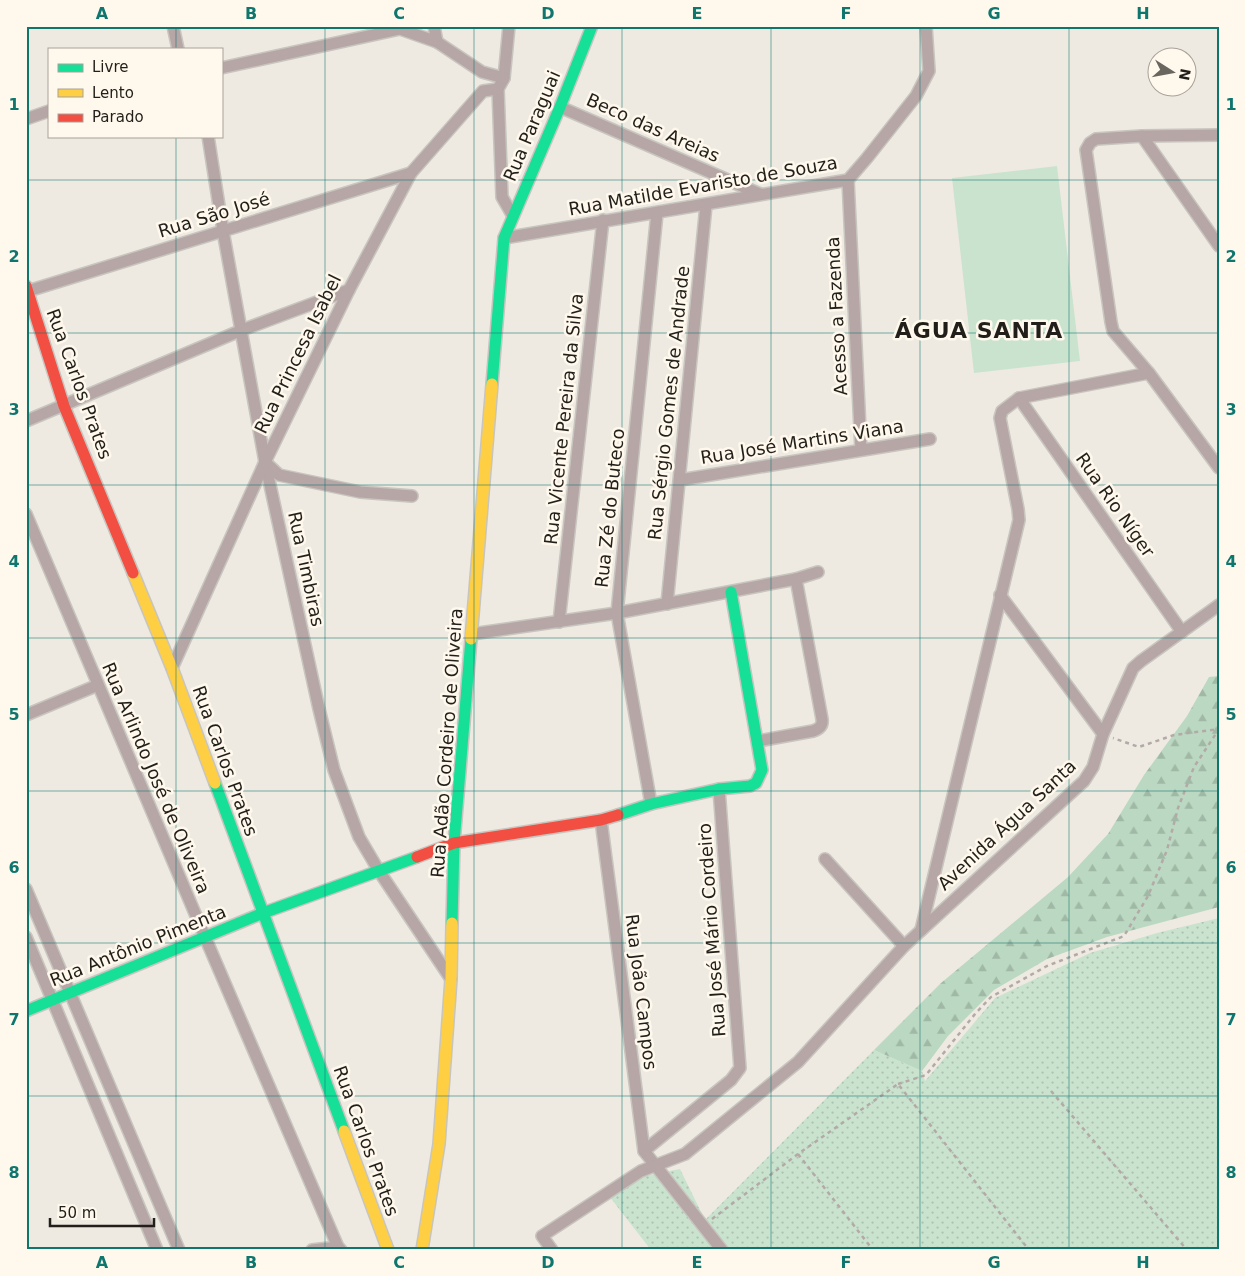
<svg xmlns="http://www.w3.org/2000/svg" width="1245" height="1276" font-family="'DejaVu Sans',sans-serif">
  <defs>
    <pattern id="grass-dots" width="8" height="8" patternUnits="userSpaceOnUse" patternTransform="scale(1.25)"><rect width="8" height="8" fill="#cae3cf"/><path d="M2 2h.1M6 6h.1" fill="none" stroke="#adc2b1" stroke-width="1.8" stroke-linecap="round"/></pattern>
    <pattern id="forest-firs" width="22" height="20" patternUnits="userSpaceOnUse" patternTransform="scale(1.25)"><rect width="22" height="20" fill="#bbd8c2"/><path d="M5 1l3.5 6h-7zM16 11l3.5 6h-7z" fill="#a0b9a6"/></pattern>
  </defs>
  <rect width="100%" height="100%" fill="#eeeae2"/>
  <path fill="url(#grass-dots)" d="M1219 918V1250H651L609 1196 644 1176 680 1169 705 1220 874 1050 922 1071 925 1081 995 998 1090 953 1157 933Z"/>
  <path fill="url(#forest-firs)" d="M1219 676V907L1107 937 1047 959 994 990 948 1036 922 1071 874 1050 941 983 1068 877 1108 834 1144 775 1187 716 1209 677Z"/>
  <path fill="#cae3cf" d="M1057 166 1080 361 974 373 952 178Z"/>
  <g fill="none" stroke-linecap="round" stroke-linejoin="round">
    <defs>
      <g id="street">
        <path d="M173 26 178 49"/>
        <path d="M434 26 437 42"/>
        <path d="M509 26 504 78 498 89 502 197 513 216"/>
        <path d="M221 68 400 29 437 42 482 72 504 78"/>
        <path d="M560 107 760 194"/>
        <path d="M26 119 49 111"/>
        <path d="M1219 135 1142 136 1096 139 1090 143 1086 150 1111 322 1113 331 1149 373 1219 468"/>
        <path d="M208 136 223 231 265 462 319 709 334 770 359 837 379 871 451 979"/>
        <path d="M1142 136 1219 246"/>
        <path d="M848 180 861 450"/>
        <path d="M504 238 848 180 867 158 916 96 929 71 926 26"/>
        <path d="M28 291 411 173"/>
        <path d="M1019 398 1182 632"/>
        <path d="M26 421 242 330 349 290"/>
        <path d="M265 462 279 475 360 492 412 496"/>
        <path d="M680 480 930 439"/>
        <path d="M26 514 205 937 338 1247"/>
        <path d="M1000 595 1103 734"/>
        <path d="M667 604 706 205"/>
        <path d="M559 622 603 220"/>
        <path d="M472 634 617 613 796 579 818 572"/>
        <path d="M172 668 265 462 349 290 411 173 483 91 498 89"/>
        <path d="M26 715 98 685"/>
        <path d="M758 741 813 731C819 729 823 726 822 719L796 579"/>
        <path d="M651 804 617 613 657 213"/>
        <path d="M601 820 644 1151 722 1250"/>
        <path d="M825 859 904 946"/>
        <path d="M26 889 179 1250"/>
        <path d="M921 930 1019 520 1018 509 1000 418 1002 411 1019 398 1149 373"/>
        <path d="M26 937 157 1250"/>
        <path d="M644 1151 731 1080 740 1068 719 789"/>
        <path d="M312 1250 338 1247 341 1250"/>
        <path d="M552 1250 542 1236 641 1171 685 1154 798 1062 904 946 1084 781 1093 767 1103 734 1133 668 1141 661 1219 605"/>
      </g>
      <g id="fast">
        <path d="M492 384 504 238 560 107 592 26"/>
        <path d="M215 783 344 1131"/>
        <path d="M618 815 651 804 719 789 750 786 756 783 762 770 731 592"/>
        <path d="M452 923 454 843 471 639"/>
        <path d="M26 1011 263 913 417 857"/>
      </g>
      <g id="slow">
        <path d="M133 573 172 668 215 783"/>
        <path d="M471 639 492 384"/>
        <path d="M344 1131 388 1250"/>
        <path d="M422 1250 439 1144 451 979 452 923"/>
      </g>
      <g id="jam">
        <path d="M26 286 64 406 133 573"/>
        <path d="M417 857 454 843 601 820 618 815"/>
      </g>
    </defs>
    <use href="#street" stroke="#c8c5bf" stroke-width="14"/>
    <use href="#fast" stroke="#c8c5bf" stroke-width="14"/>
    <use href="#slow" stroke="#c8c5bf" stroke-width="14"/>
    <use href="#jam" stroke="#c8c5bf" stroke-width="14"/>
    <g stroke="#b3aaa7" stroke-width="2.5" stroke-dasharray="4 4" stroke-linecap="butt">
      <path d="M898 1084 926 1075 975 1014 991 997 1047 966 1124 936 1148 896 1167 850 1178 808 1194 767 1219 729 1174 735 1139 747 1113 738"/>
      <path d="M1051 1091 1187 1250"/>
      <path d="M798 1154 873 1250"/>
      <path d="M712 1219 798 1154 898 1084 1029 1250"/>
    </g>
    <use href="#street" stroke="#b6a6a6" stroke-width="11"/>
    <use href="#fast" stroke="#16e098" stroke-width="11"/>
    <use href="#slow" stroke="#ffcf43" stroke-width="11"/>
    <use href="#jam" stroke="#f24e42" stroke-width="11"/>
  </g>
  <path fill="none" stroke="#0f766e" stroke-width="1" stroke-opacity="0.55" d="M176 26V49M325 26V1250M474 26V1250M622 26V1250M771 26V1250M920 26V1250M1069 26V1250M176 136V1250M26 180H1219M26 333H1219M26 485H1219M26 638H1219M26 791H1219M26 943H1219M26 1096H1219"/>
  <g text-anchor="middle" stroke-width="5" stroke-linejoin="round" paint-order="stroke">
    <g font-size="18" fill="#221f1a" stroke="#fff8ed">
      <text transform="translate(532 126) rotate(-67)" y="6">Rua Paraguai</text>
      <text transform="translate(653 128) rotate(24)" y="6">Beco das Areias</text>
      <text transform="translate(703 186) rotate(-10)" y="6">Rua Matilde Evaristo de Souza</text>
      <text transform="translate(214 215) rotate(-17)" y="6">Rua São José</text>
      <text transform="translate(837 316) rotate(-93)" y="6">Acesso a Fazenda</text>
      <text transform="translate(298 354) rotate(-64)" y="6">Rua Princesa Isabel</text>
      <text transform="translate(79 384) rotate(70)" y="6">Rua Carlos Prates</text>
      <text transform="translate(669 403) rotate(-84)" y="6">Rua Sérgio Gomes de Andrade</text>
      <text transform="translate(564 419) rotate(-84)" y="6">Rua Vicente Pereira da Silva</text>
      <text transform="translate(802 442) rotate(-9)" y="6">Rua José Martins Viana</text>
      <text transform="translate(1115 505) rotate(55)" y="6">Rua Rio Níger</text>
      <text transform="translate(610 508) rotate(-84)" y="6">Rua Zé do Buteco</text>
      <text transform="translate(306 569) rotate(78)" y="6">Rua Timbiras</text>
      <text transform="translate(447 743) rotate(-86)" y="6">Rua Adão Cordeiro de Oliveira</text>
      <text transform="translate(225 761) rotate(70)" y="6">Rua Carlos Prates</text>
      <text transform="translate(156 778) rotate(67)" y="6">Rua Arlindo José de Oliveira</text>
      <text transform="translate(1007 825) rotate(-43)" y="6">Avenida Água Santa</text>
      <text transform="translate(712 930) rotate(-94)" y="6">Rua José Mário Cordeiro</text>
      <text transform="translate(138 946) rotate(-22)" y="6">Rua Antônio Pimenta</text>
      <text transform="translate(641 992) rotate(83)" y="6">Rua João Campos</text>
      <text transform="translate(366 1141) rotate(70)" y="6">Rua Carlos Prates</text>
    </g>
    <g font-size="22" font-weight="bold" letter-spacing="1" fill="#221f1a" stroke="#fff8ed">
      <text x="979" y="338">ÁGUA SANTA</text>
    </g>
  </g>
  <rect width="1245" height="1276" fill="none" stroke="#fff8ed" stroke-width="55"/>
  <rect x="48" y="48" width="175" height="90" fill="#fff8ed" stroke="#a7a199"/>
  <rect x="58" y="64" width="25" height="8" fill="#16e098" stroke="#a7a199"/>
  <text x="92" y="72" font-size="15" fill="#221f1a">Livre</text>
  <rect x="58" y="89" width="25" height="8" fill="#ffcf43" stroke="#a7a199"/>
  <text x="92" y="98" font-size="15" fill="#221f1a">Lento</text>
  <rect x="58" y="114" width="25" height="8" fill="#f24e42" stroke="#a7a199"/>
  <text x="92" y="122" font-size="15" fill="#221f1a">Parado</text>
  <g transform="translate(1172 72) rotate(101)"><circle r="24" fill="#fff8ed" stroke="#a7a199"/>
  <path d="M0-4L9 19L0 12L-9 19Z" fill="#696660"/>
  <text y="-8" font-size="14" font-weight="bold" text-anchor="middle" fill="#221f1a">N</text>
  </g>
  <path d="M50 1218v8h104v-8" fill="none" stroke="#221f1a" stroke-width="2.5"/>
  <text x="58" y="1218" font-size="15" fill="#221f1a" stroke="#fff8ed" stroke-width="4" paint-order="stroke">50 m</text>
  <rect x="28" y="28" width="1190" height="1220" fill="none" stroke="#0f766e" stroke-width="2"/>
  <g font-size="16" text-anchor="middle" font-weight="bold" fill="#0f766e">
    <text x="102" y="19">A</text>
    <text x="251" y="19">B</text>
    <text x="399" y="19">C</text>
    <text x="548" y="19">D</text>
    <text x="697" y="19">E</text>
    <text x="846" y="19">F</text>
    <text x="994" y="19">G</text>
    <text x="1143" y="19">H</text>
    <text x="14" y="110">1</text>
    <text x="1231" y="110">1</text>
    <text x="14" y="262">2</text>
    <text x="1231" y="262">2</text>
    <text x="14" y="415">3</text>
    <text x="1231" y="415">3</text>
    <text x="14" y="567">4</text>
    <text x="1231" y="567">4</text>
    <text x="14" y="720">5</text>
    <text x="1231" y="720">5</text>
    <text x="14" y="873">6</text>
    <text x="1231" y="873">6</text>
    <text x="14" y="1025">7</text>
    <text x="1231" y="1025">7</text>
    <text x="14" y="1178">8</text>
    <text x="1231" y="1178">8</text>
    <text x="102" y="1268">A</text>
    <text x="251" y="1268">B</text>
    <text x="399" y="1268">C</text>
    <text x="548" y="1268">D</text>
    <text x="697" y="1268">E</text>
    <text x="846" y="1268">F</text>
    <text x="994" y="1268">G</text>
    <text x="1143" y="1268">H</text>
  </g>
</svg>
